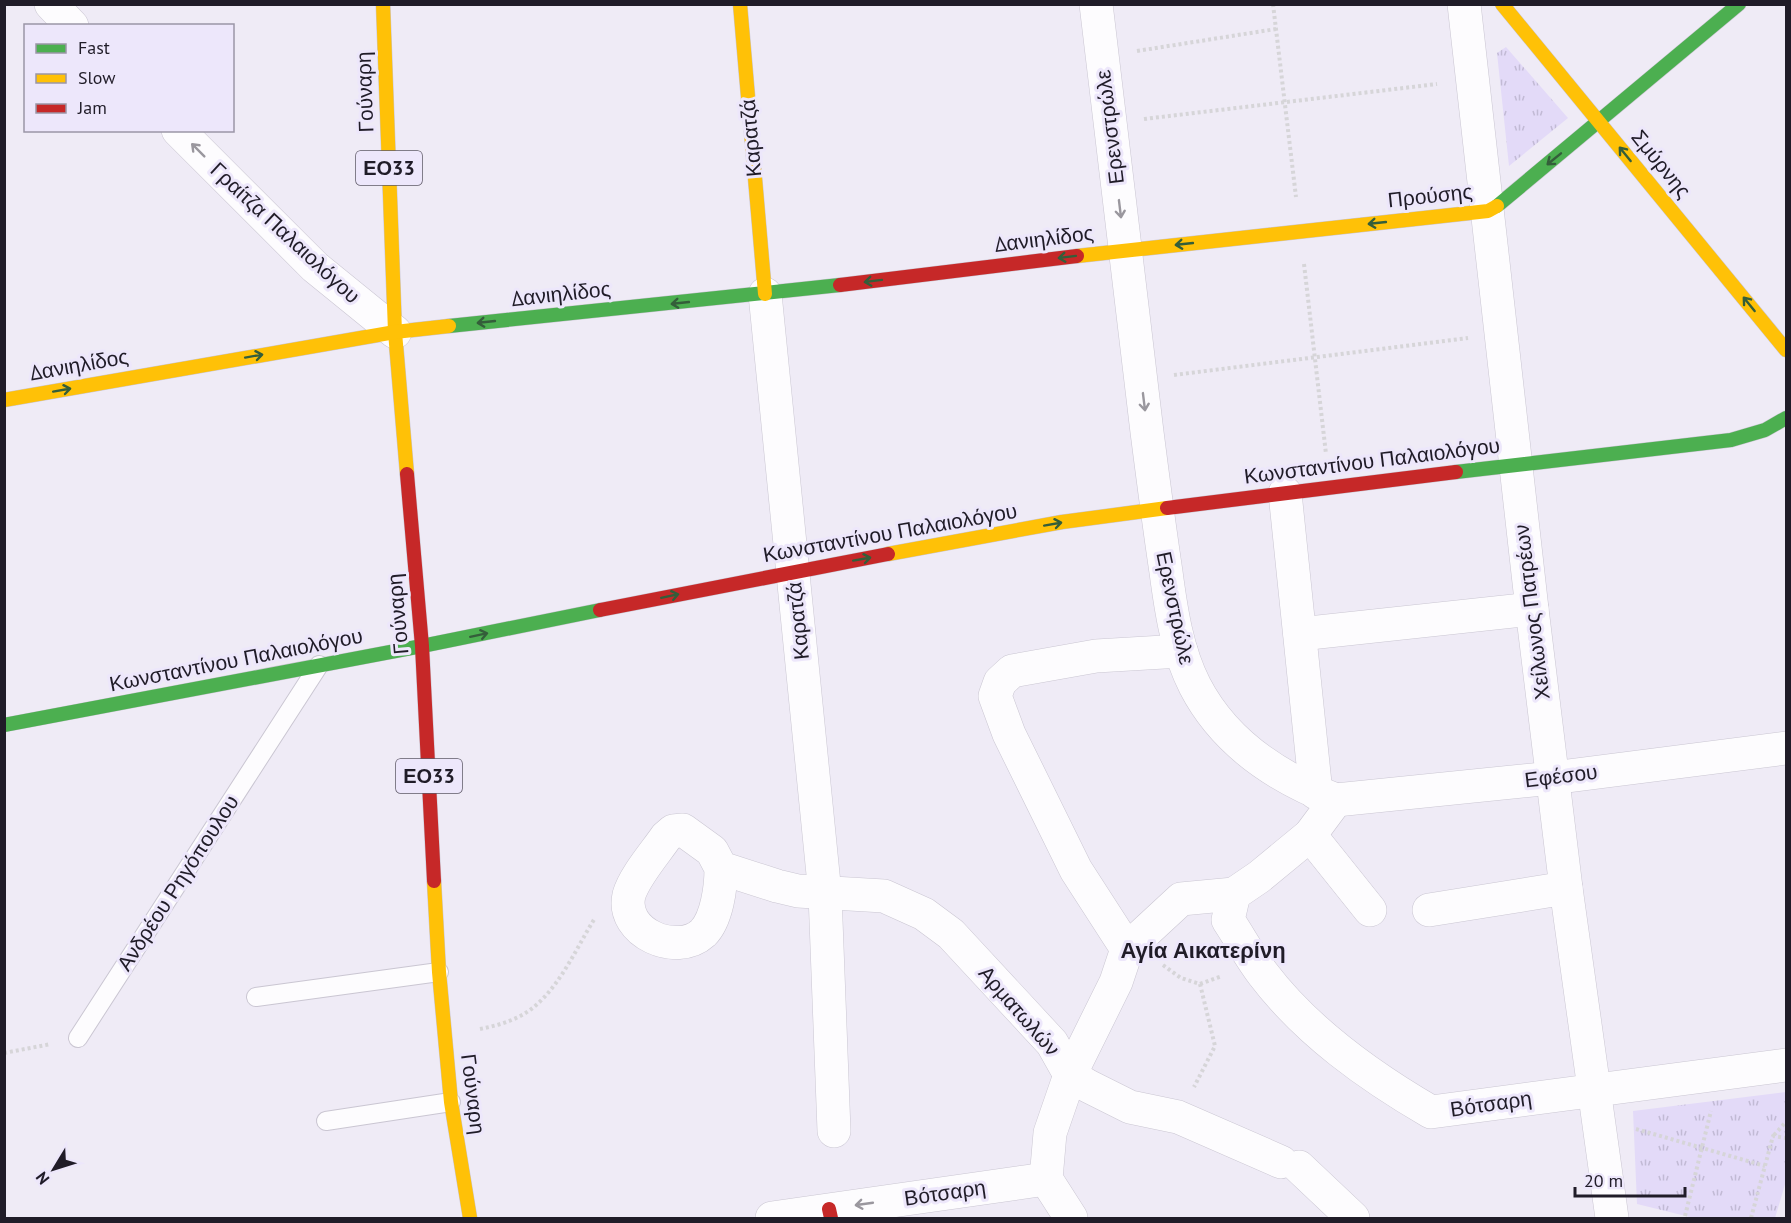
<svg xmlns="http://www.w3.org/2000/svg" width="1791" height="1223" font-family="'PT Sans',sans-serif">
  <defs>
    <pattern id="park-tufts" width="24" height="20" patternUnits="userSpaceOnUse" patternTransform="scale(1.5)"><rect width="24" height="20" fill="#e3daf8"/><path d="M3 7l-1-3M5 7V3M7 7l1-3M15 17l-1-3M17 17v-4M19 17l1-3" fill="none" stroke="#c2bad5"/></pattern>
  </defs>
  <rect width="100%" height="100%" fill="#efebf6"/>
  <g fill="url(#park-tufts)">
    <path d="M1506 47 1568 118 1509 166 1497 53Z"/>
    <path d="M1786 1092V1181L1775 1218H1694L1637 1204 1633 1111Z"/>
  </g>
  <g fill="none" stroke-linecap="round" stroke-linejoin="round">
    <defs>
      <g id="lane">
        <path d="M256 997 439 972"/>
        <path d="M78 1038 319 665"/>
        <path d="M326 1121 451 1102"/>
      </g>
      <g id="street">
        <path d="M51 4 72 26"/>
        <path d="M1464 4 1532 609 1566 888 1612 1218"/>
        <path d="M178 130 315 267 395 332"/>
        <path d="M765 294 825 894 834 1131"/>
        <path d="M1285 493 1316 793"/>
        <path d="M1300 634 1532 609"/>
        <path d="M1336 800 1552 778 1786 748"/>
        <path d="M1310 835 1370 910"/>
        <path d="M721 868C721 887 717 919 703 933 677 957 620 933 629 895 634 877 655 853 666 837L673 831 683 830 712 851 721 868 777 886 798 891 884 896 924 914 951 934 1052 1043 1070 1075 1088 1086 1130 1107 1178 1117 1281 1162"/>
        <path d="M1234 894 1228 920C1240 938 1250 957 1263 974 1307 1032 1369 1076 1431 1112L1786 1065"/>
        <path d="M1429 910 1566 888"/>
        <path d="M1127 949 1076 870 1009 734 995 696 1000 682 1012 671 1096 656 1181 651"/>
        <path d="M1299 1167 1353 1218"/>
        <path d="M772 1218 1046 1179"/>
        <path d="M1071 1218 1046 1179 1050 1133 1070 1075 1116 982 1127 949 1181 899 1234 894 1259 877 1310 835 1336 800C1278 778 1224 742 1195 686 1177 651 1171 610 1166 572 1159 525 1153 479 1147 432 1130 290 1113 147 1096 4"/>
      </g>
      <g id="fast">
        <path d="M1497 206 1739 4"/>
        <path d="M449 326 840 285"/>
        <path d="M1456 472 1731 440 1765 430 1786 418"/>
        <path d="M4 725 422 646 600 610"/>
      </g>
      <g id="slow">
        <path d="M383 4 395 332 407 474"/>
        <path d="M740 4 765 294"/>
        <path d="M1502 4 1786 350"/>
        <path d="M1077 256 1488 211 1497 206"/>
        <path d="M4 400 395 332 449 326"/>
        <path d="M888 554 1062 522 1167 508"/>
        <path d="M434 881 439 972 451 1102 470 1218"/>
      </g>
      <g id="jam">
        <path d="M840 285 1077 256"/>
        <path d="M407 474 422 646 434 881"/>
        <path d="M1167 508 1456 472"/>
        <path d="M600 610 888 554"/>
        <path d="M829 1209 831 1218"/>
      </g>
    </defs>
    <use href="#lane" stroke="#cac6d2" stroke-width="20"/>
    <use href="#street" stroke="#cac6d2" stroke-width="34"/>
    <use href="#fast" stroke="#cac6d2" stroke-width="15"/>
    <use href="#slow" stroke="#cac6d2" stroke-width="15"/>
    <use href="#jam" stroke="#cac6d2" stroke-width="15"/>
    <g stroke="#d6d5d8" stroke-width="4" stroke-dasharray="3 3" stroke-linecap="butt">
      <path d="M1273 4 1296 197"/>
      <path d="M1137 51 1276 29"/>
      <path d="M1144 119 1437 84"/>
      <path d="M1304 264 1326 454"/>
      <path d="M1174 375 1468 338"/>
      <path d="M1163 965 1181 978 1200 984 1215 1046 1194 1087"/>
      <path d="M1200 984 1222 976"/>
      <path d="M480 1029C495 1026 510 1022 524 1014 557 994 575 950 595 918"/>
      <path d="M4 1053 51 1044"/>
      <path d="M1636 1129 1765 1166"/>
      <path d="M1774 1135 1786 1122"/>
      <path d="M1685 1216 1711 1111"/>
      <path d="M1751 1218 1773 1136 1786 1138"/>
    </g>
    <use href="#lane" stroke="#fdfcfe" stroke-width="18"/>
    <use href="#street" stroke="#fdfcfe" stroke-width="33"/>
    <use href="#fast" stroke="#4caf50" stroke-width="14"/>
    <use href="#slow" stroke="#ffc107" stroke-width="14"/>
    <use href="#jam" stroke="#c62828" stroke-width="14"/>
  </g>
  <defs><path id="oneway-shaft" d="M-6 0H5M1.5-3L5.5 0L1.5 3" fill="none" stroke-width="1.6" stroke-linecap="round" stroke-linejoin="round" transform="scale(1.5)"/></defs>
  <g stroke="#9a979e">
    <use href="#oneway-shaft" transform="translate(198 150) rotate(-135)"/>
    <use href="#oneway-shaft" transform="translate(1120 209) rotate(83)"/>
    <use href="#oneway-shaft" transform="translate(1144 402) rotate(83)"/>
    <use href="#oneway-shaft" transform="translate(864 1204) rotate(172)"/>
  </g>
  <g stroke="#345e3a">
    <use href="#oneway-shaft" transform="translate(1625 154) rotate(-129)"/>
    <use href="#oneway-shaft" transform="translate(1554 159) rotate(141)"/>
    <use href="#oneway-shaft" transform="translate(1377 223) rotate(174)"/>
    <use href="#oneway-shaft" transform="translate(1184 244) rotate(174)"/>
    <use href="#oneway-shaft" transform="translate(1067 257) rotate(173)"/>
    <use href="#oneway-shaft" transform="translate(873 281) rotate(173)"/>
    <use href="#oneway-shaft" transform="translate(680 303) rotate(174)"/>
    <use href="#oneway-shaft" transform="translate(1749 304) rotate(-129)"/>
    <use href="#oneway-shaft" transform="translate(486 322) rotate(174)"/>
    <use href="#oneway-shaft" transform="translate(254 356) rotate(-10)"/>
    <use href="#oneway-shaft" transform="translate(62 390) rotate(-10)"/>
    <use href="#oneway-shaft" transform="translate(1053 524) rotate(-10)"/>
    <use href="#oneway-shaft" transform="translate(862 559) rotate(-10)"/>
    <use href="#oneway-shaft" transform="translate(670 596) rotate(-12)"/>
    <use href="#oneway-shaft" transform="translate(479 635) rotate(-12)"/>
  </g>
  <g text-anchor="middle" stroke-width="6" stroke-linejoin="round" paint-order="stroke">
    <g fill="#ede7fb" stroke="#5e5967" stroke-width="1.5">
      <rect x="356" y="151" width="66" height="34" rx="4.5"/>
      <rect x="396" y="759" width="66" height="34" rx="4.5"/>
    </g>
    <g font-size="20" font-weight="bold" fill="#201c28">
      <text x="389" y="175">ΕΟ33</text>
      <text x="429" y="783">ΕΟ33</text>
    </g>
    <g font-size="21" fill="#201c28" stroke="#ede7fb">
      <text transform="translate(365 92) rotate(-92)" y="7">Γούναρη</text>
      <text transform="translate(1110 127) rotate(-97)" y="7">Ερενστρώλε</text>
      <text transform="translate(751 138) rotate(-95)" y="7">Καρατζά</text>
      <text transform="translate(1661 164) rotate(51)" y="7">Σμύρνης</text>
      <text transform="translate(1430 196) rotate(-6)" y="7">Προύσης</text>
      <text transform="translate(285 233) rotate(43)" y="7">Γραίτζα Παλαιολόγου</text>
      <text transform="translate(1044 239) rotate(-7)" y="7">Δανιηλίδος</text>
      <text transform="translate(561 294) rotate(-6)" y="7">Δανιηλίδος</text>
      <text transform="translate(79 365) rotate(-10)" y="7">Δανιηλίδος</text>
      <text transform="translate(1372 461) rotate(-7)" y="7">Κωνσταντίνου Παλαιολόγου</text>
      <text transform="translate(890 533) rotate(-10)" y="7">Κωνσταντίνου Παλαιολόγου</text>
      <text transform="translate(1175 608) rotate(78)" y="7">Ερενστρώλε</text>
      <text transform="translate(1532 612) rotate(-97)" y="7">Χείλωνος Πατρέων</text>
      <text transform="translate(398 614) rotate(-95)" y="7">Γούναρη</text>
      <text transform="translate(798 621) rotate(-96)" y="7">Καρατζά</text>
      <text transform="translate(236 660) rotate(-11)" y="7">Κωνσταντίνου Παλαιολόγου</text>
      <text transform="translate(1561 776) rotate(-7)" y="7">Εφέσου</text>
      <text transform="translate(178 883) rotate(-57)" y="7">Ανδρέου Ρηγόπουλου</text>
      <text transform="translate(1019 1011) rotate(49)" y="7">Αρματωλών</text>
      <text transform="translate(473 1094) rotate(83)" y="7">Γούναρη</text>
      <text transform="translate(1491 1104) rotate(-8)" y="7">Βότσαρη</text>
      <text transform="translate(945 1193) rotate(-8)" y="7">Βότσαρη</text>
    </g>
    <g font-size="22" font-weight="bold" fill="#201c28" stroke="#ede7fb">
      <text x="1203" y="958">Αγία Αικατερίνη</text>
    </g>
  </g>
  <rect width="1791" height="1223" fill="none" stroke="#201c28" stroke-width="12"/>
  <rect x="24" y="24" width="210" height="108" fill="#ede7fb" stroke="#9b96a7" stroke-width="1.5"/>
  <rect x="36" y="44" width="30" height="9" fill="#4caf50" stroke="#9b96a7" stroke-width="1.5"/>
  <text x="78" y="54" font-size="18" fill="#201c28">Fast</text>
  <rect x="36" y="74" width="30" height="9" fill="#ffc107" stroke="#9b96a7" stroke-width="1.5"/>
  <text x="78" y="84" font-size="18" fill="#201c28">Slow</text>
  <rect x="36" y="104" width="30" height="9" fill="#c62828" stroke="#9b96a7" stroke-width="1.5"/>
  <text x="78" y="114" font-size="18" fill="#201c28">Jam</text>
  <g transform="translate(54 1169) rotate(232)" stroke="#ede7fb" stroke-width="4.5" paint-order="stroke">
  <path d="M0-4.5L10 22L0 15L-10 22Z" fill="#201c28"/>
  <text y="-9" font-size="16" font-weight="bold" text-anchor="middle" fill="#201c28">N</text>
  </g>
  <path d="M1575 1187v9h110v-9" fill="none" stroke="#201c28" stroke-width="3"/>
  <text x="1584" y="1187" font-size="18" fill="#201c28" stroke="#ede7fb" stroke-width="4.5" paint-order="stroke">20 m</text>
</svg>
